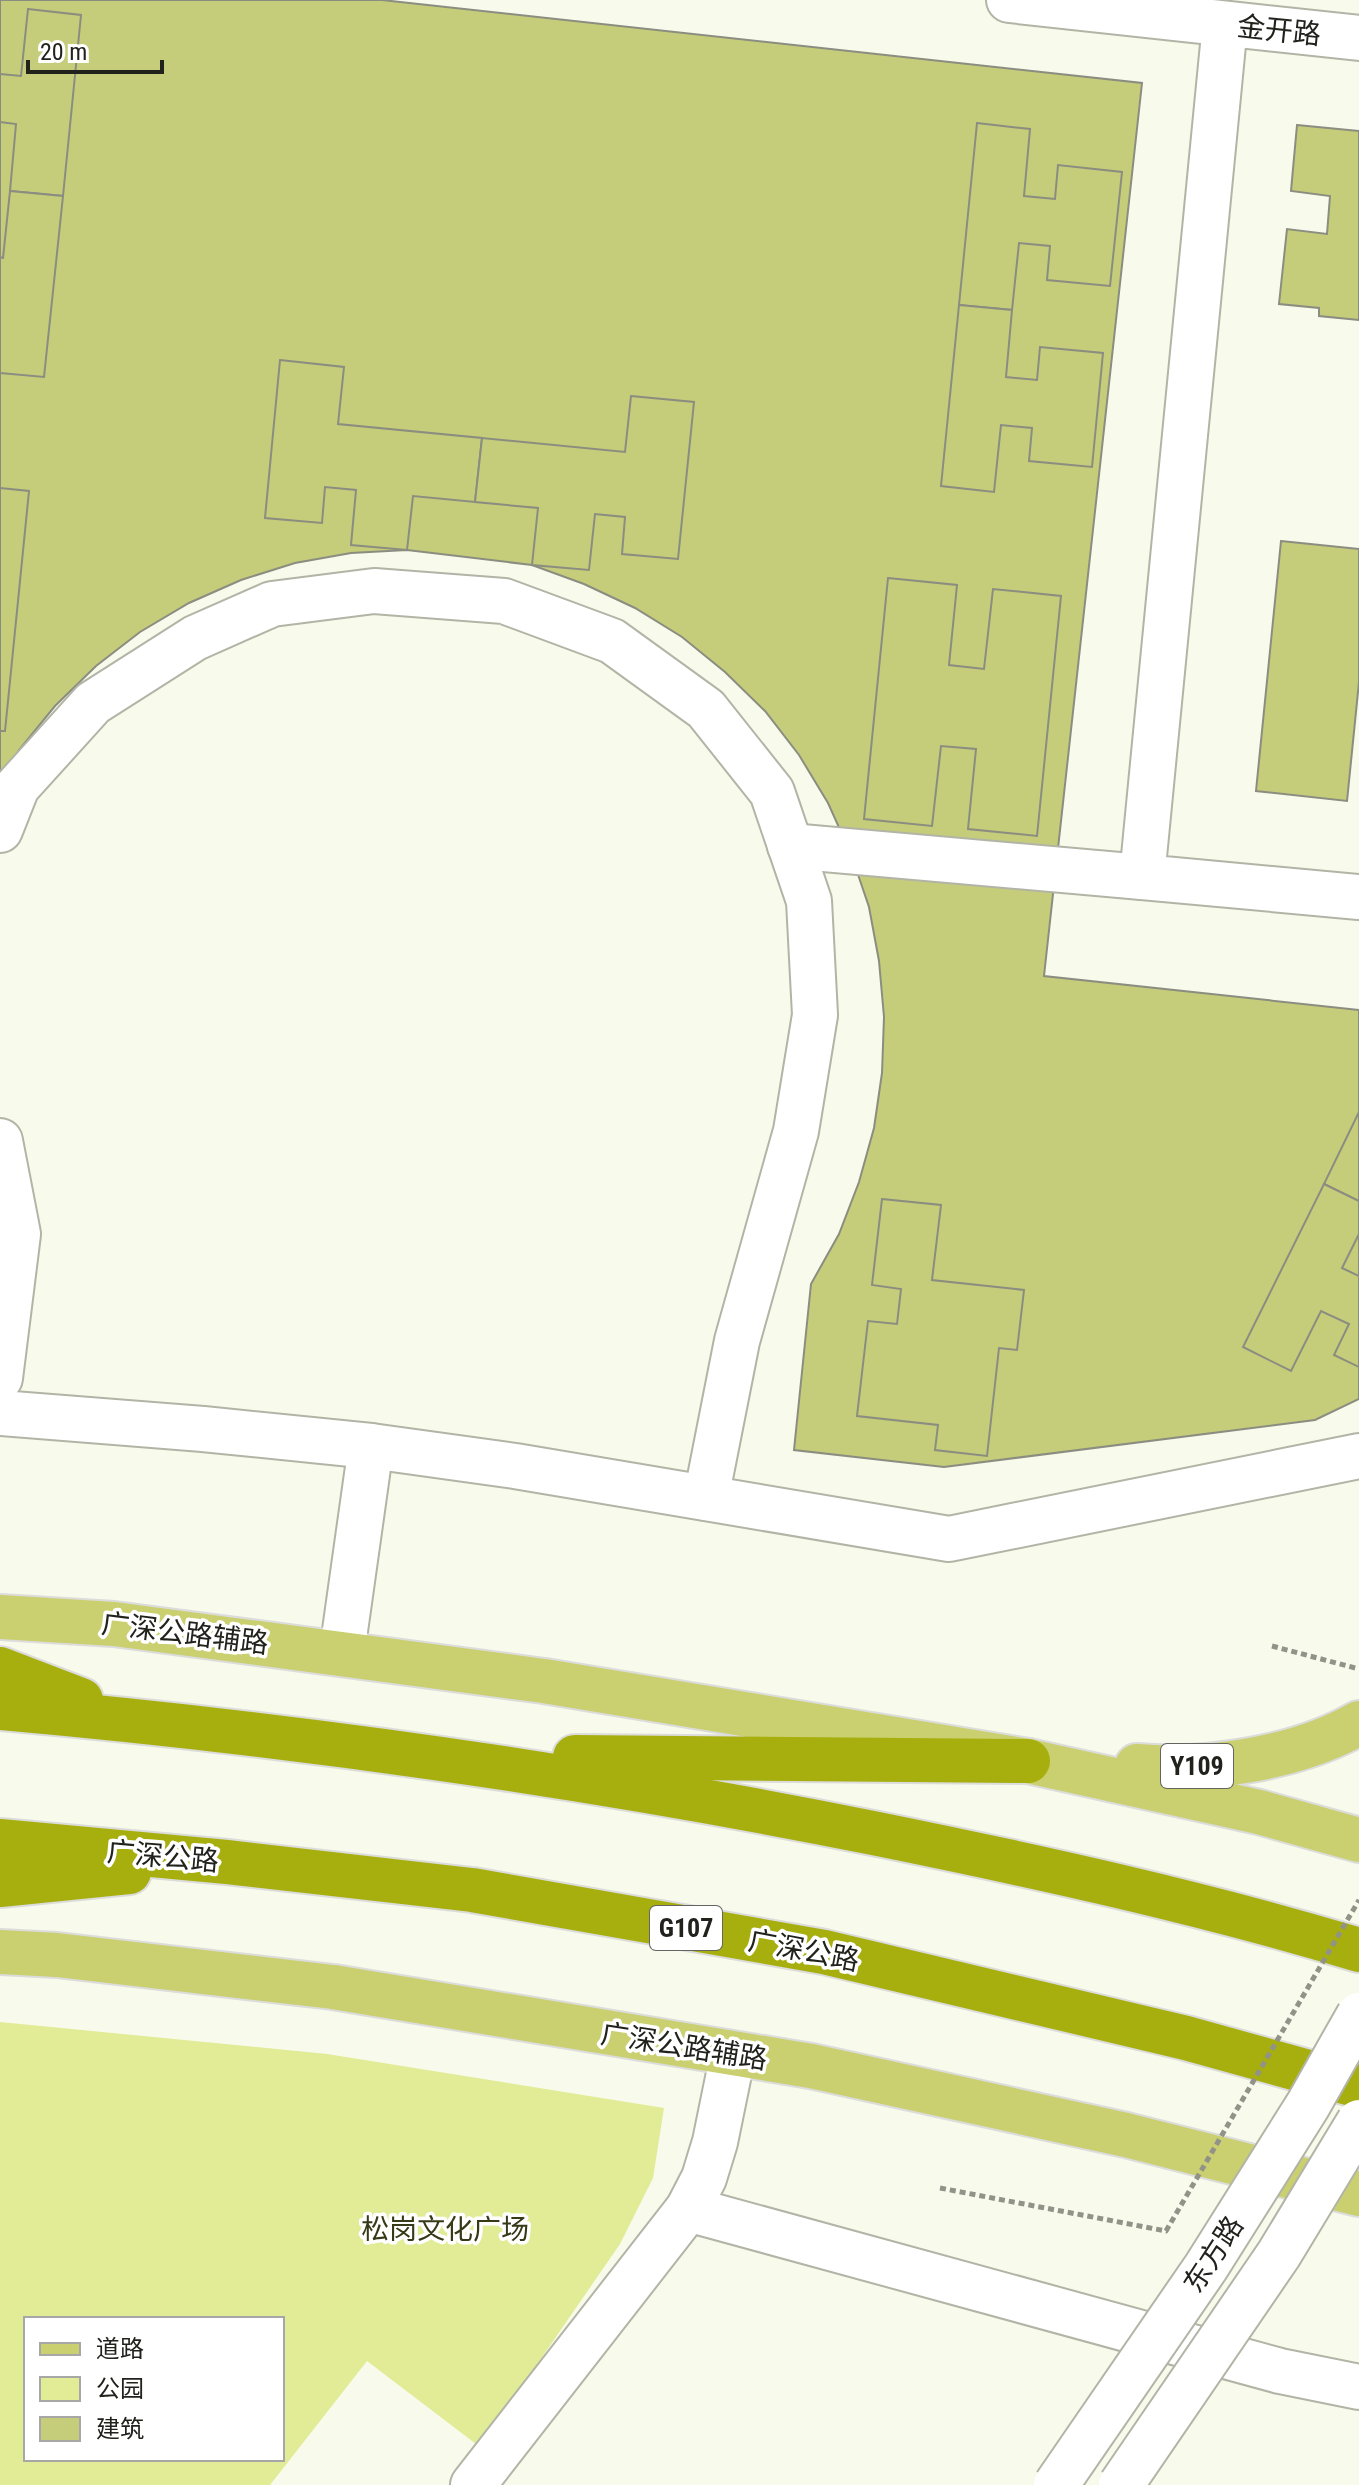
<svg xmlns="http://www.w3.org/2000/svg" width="1359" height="2485" font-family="'Roboto Condensed','Noto Sans SC',sans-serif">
  <rect width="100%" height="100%" fill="#f8faeb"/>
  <path fill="#e2eb96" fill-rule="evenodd" d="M0 2022 327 2054 664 2108 653 2178 620 2244 480 2447 367 2361 270 2485H0ZM26 2319H282V2459H26Z"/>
  <g fill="#c5cd7a" stroke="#8b8d80" stroke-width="2">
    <path d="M0 0H382L1142 83 1044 976 1359 1010V1399L1315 1420 944 1467 794 1450 811 1284 839 1234 859 1182 874 1128 882 1073 884 1017 879 961 869 907 851 854 828 803 799 755 765 711 725 672 682 637 635 608 584 584 532 565 407 550 351 553 295 563 241 580 189 603 140 632 96 666 55 706 19 750 0 780Z"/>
    <path d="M28 9 81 15 63 196 10 191 16 124 0 122V74L21 76Z"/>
    <path d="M977 123 1030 129 1024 196 1055 199 1058 165 1122 172 1110 286 1047 280 1050 246 1019 243 1012 310 959 305Z"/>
    <path d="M1297 125 1359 131V320L1319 316V308L1279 304 1287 229 1327 234 1330 196 1291 191Z"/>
    <path d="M10 191 63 196 44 377 0 373V257L3 258Z"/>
    <path d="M959 305 1012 310 1006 377 1037 380 1040 347 1103 353 1092 467 1029 461 1032 428 1001 425 994 492 941 486Z"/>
    <path d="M280 360 344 367 338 424 482 438 475 502 413 496 407 550 351 545 356 490 325 487 322 523 265 518Z"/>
    <path d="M631 396 694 402 678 559 622 554 625 517 595 514 589 570 532 565 538 508 475 502 482 438 625 452Z"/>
    <path d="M0 488 29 491 5 731H0Z"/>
    <path d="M1281 541 1359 549V682L1347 801 1256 791Z"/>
    <path d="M888 578 957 585 949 665 984 669 993 589 1061 596 1037 836 968 829 976 749 941 746 932 826 864 819Z"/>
    <path d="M1359 1112V1201L1324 1184Z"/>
    <path d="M1324 1184 1359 1201V1234L1342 1268 1359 1276V1367L1334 1355 1349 1324 1321 1311 1291 1371 1243 1347Z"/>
    <path d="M882 1199 941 1205 932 1280 1024 1290 1017 1350 999 1348 987 1456 935 1450 938 1425 857 1416 868 1321 897 1324 901 1289 872 1285Z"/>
  </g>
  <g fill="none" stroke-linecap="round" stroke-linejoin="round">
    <defs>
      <g id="minor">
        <path d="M1009 0 1359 38"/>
        <path d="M1225 24 1142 877 1359 897"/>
        <path d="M0 830 17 787 93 703 195 638 272 604 374 591 504 601 612 641 706 709 772 792 809 901 815 1015 796 1131 737 1341 706 1498"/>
        <path d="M790 846 1142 877"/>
        <path d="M0 1141 18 1234 0 1378"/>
        <path d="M0 1413 203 1429 371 1446 515 1466 949 1539 1359 1456"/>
        <path d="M342 1652 371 1446"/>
        <path d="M688 2209 1280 2371 1359 2387"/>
        <path d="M473 2485 688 2209 704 2178 715 2142 733 2054"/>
      </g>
      <g id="major">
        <path d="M0 1617 114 1624 544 1681 1028 1761 1259 1812 1359 1840"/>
        <path d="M1137 1766C1207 1772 1298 1758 1359 1723"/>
        <path d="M0 1952 57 1955 333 1987 811 2066 1126 2135 1359 2194"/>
      </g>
      <g id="highway">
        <path d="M0 1669 81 1700"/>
        <path d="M0 1708C293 1734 584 1775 873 1833 1036 1866 1200 1902 1359 1950"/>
        <path d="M575 1757 1028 1761"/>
        <path d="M0 1841 227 1862 472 1890 824 1952 1186 2038 1359 2086"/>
        <path d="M0 1885 129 1872"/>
      </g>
    </defs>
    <use href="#minor" stroke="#b2b4a6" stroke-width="48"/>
    <use href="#major" stroke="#dcdcdb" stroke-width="48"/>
    <use href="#highway" stroke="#dcdcdb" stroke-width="48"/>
    <path stroke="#919288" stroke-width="5" stroke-dasharray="6 4" stroke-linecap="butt" d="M1272 1646 1359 1669"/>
    <use href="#minor" stroke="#fff" stroke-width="44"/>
    <use href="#major" stroke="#cacf6f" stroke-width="44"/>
    <use href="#highway" stroke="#a7af0f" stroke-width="44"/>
    <defs>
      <g id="minor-bridge">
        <path d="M1056 2485 1206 2267 1308 2105 1359 2015"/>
        <path d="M1121 2485 1279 2254 1359 2122"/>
      </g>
    </defs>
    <use href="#minor-bridge" stroke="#b2b4a6" stroke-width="48" stroke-linecap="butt"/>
    <path stroke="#919288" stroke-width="5" stroke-dasharray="6 4" stroke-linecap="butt" d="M940 2188 1166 2231 1359 1900"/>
    <use href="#minor-bridge" stroke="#fff" stroke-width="44"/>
  </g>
  <g text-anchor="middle" stroke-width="7" stroke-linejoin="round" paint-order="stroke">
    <g fill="#fff" stroke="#646461" stroke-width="2">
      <rect x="1161" y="1744" width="72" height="44" rx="6"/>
      <rect x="650" y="1906" width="72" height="44" rx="6"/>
    </g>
    <g font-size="26" font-weight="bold" fill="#22221d">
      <text x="1197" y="1775">Y109</text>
      <text x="686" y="1937">G107</text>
    </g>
    <g font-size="28" fill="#22221d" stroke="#fff">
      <text transform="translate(1279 30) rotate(6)" y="10">金开路</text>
      <text transform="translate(185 1633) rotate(7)" y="10">广深公路辅路</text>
      <text transform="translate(163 1856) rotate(5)" y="10">广深公路</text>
      <text transform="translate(804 1950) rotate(11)" y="10">广深公路</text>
      <text transform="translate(684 2046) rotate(9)" y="10">广深公路辅路</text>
      <text transform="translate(1213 2254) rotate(-57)" y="10">东方路</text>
    </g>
    <g font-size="28" fill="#373a16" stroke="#fff">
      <text x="445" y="2239">松岗文化广场</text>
    </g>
  </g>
  <rect x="24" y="2317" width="260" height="144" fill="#ffffff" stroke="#a7a7a5" stroke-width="2"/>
  <rect x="40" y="2343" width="40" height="12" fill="#cacf6f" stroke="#a7a7a5" stroke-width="2"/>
  <text x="96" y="2357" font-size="24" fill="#22221d">道路</text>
  <rect x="40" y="2377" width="40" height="24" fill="#e2eb96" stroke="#a7a7a5" stroke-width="2"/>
  <text x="96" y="2397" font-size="24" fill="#22221d">公园</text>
  <rect x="40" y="2417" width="40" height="24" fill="#c5cd7a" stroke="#a7a7a5" stroke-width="2"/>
  <text x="96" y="2437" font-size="24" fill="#22221d">建筑</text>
  <path d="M28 60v12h134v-12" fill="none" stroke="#22221d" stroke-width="4"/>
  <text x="40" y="60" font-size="24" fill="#22221d" stroke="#ffffff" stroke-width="6" paint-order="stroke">20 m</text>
</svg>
